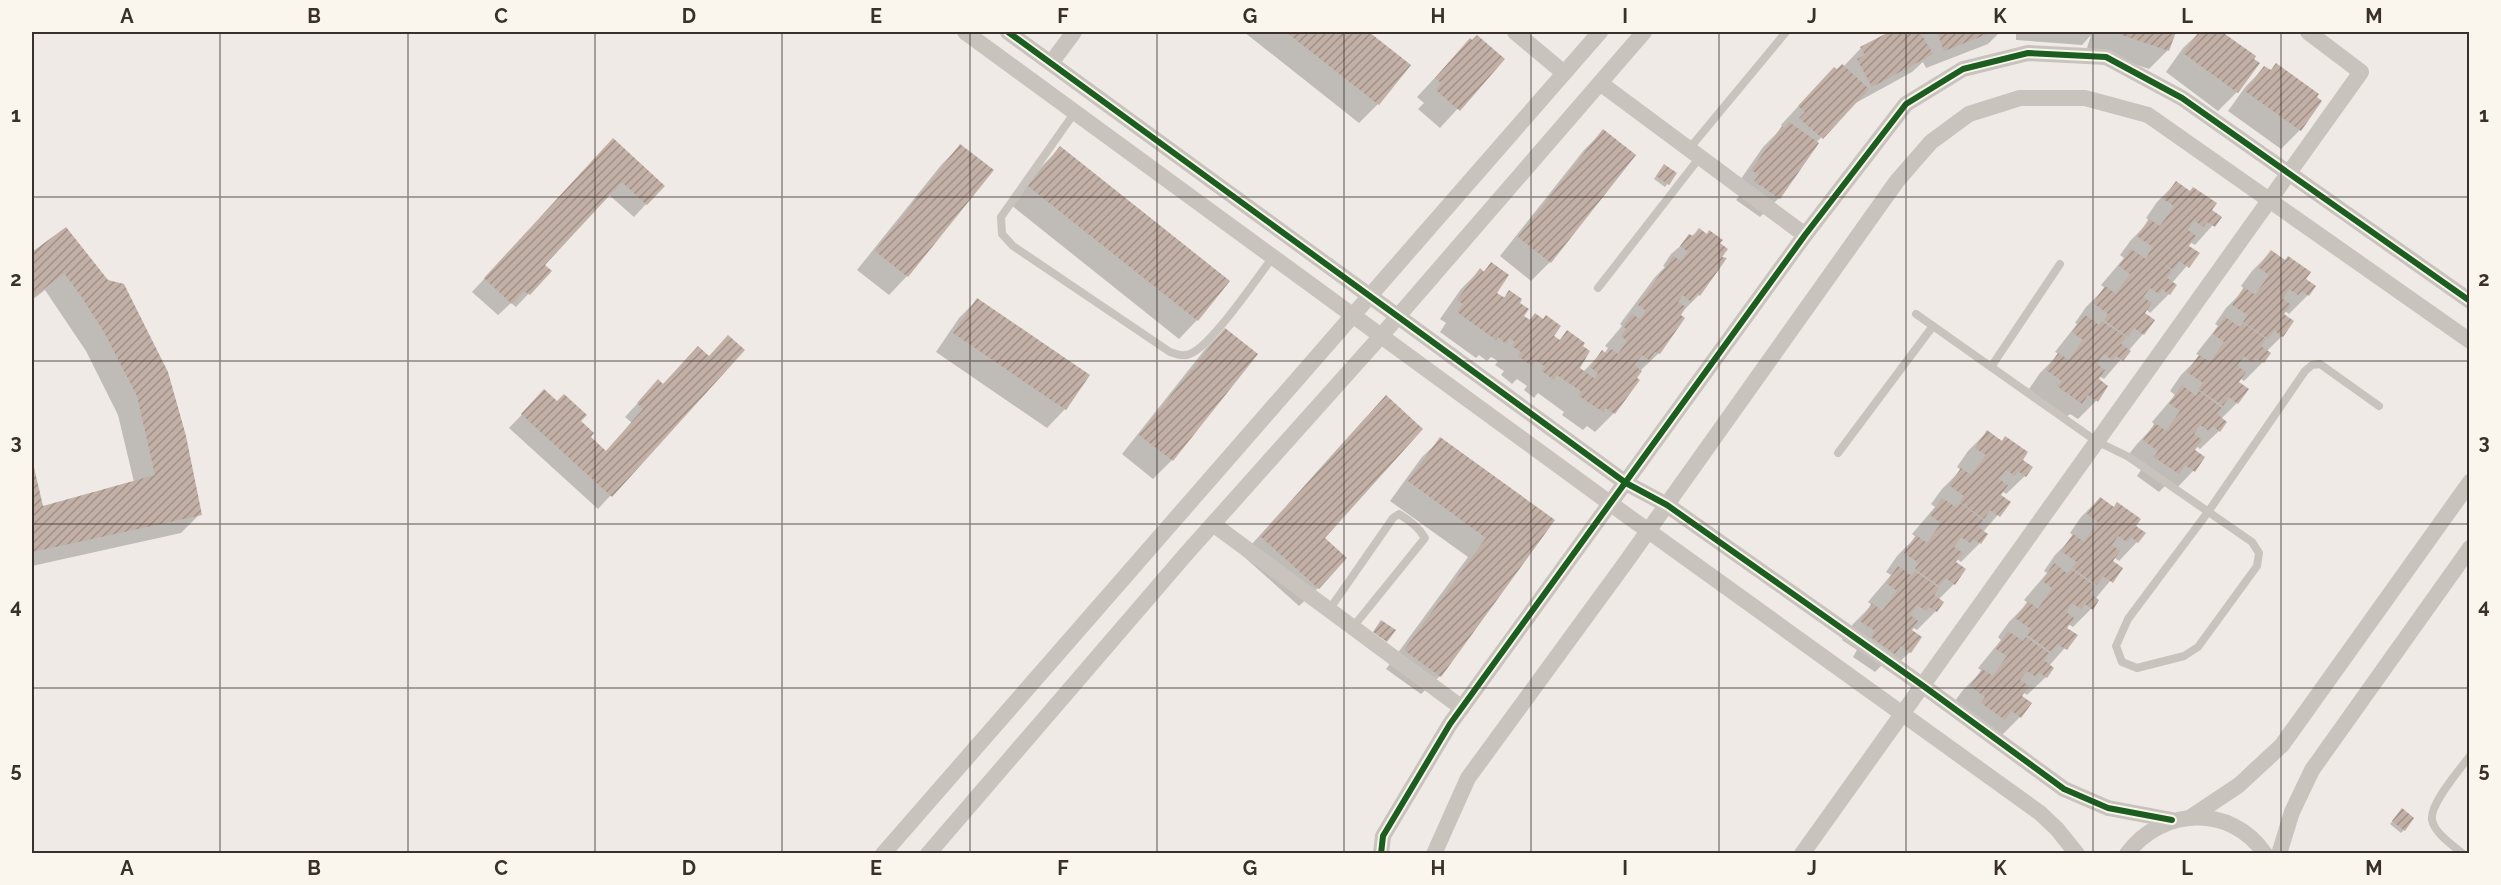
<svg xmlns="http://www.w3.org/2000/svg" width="2501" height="885" font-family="Raleway,sans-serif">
  <defs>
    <pattern id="building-hatch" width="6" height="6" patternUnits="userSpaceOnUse" patternTransform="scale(1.5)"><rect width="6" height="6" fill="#c2b0a7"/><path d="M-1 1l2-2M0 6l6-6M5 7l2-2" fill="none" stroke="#9f9088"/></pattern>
  </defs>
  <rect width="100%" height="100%" fill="#efeae5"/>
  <g fill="#0003">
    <path d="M1244 32H1366L1409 65 1378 104 1359 123Z"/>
    <path d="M1892 32H2000L1988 44 1926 68 1923 62 1912 72 1852 105 1816 143 1779 198 1760 217 1736 200 1741 194 1734 189 1763 147 1783 127 1781 125 1816 87 1843 67 1861 48Z"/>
    <path d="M2016 32H2174L2168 50 2149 69 2087 48 2091 35 2082 45 2016 40Z"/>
    <path d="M2200 32H2220L2254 56 2237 92 2218 111 2166 72 2183 48Z"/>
    <path d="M1470 40 1503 59 1440 128 1418 109 1424 103 1417 97Z"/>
    <path d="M2264 68 2320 102 2300 130 2281 149 2228 111 2246 86Z"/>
    <path d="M1603 131 1550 262 1531 281 1500 256 1584 150Z"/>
    <path d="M960 146 907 276 889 295 857 270 942 164Z"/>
    <path d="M1060 148 1197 320 1179 339 1011 205 1042 166Z"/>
    <path d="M600 153 663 186 634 217 608 194 543 265 550 271 516 307 511 303 498 315 472 292Z"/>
    <path d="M1661 169 1675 174 1665 187 1654 179Z"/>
    <path d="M2176 183 2219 218 2195 245 2190 242 2187 246 2198 253 2172 283 2169 294 2150 313 2146 309 2143 313 2153 320 2143 334 2104 379 2099 376 2096 401 2078 419 2070 414 2062 421 2029 389 2040 373 2059 354 2055 352 2077 324 2075 323 2086 307 2105 288 2101 285 2124 258 2120 255 2131 240 2150 221 2146 218 2157 202Z"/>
    <path d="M65 229 200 514 181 533 32 566V461L41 508 134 482 118 415 86 351 45 290 32 300V254Z"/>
    <path d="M1699 230V295L1679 315 1659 353 1639 372 1614 413 1595 432 1587 426 1583 430 1562 415 1564 412 1538 393 1534 398 1524 390 1527 386 1517 379 1512 384 1501 375 1504 371 1495 365 1498 361 1491 357 1487 361 1479 355 1476 358 1440 332 1446 323 1440 319 1461 289 1480 270 1483 272 1491 264 1495 293 1518 303 1522 317 1528 321 1535 315 1559 341 1567 332 1578 368 1583 372 1602 352 1604 354 1608 348 1605 346 1622 326 1620 324 1655 277 1665 267 1663 266 1671 254Z"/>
    <path d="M2271 252 2304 279 2308 295 2289 314 2285 311 2282 314V336L2266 352 2263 362 2244 381 2240 378 2237 382V403L2221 419 2219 431 2200 449 2196 446 2193 450 2203 457 2193 471 2175 490 2167 484 2159 492 2137 476 2141 470 2125 459 2137 444 2155 425 2152 422 2175 395 2170 391 2181 375 2200 356 2196 354 2218 326 2215 324 2226 308 2245 289 2241 286 2252 271Z"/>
    <path d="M977 300 1065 409 1047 428 936 352 959 318Z"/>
    <path d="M1225 329 1256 354 1172 460 1153 479 1122 454 1206 348Z"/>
    <path d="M743 351 598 509 509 428 532 404 579 421 589 437 605 452 632 423 625 417 646 394 708 358Z"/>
    <path d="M1367 416 1323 538 1318 588 1299 606 1242 555Z"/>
    <path d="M1987 432 2001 442 2005 438 2021 460 2025 476 2006 494 2002 491 1999 495 2009 502 1983 532 1980 543 1961 562 1957 559 1954 562V584L1938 600 1936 611 1917 630 1912 627 1910 631V652L1891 670 1883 664 1875 672 1853 657 1857 650 1842 640 1853 624 1872 605 1868 602 1891 575 1886 572 1897 556 1916 537 1912 534 1935 507 1931 504 1942 489 1961 470 1957 467 1968 451Z"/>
    <path d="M1441 439 1553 521 1440 676 1421 694 1386 669 1468 557 1390 501 1422 457Z"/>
    <path d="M2100 498 2133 526 2137 542 2119 561 2114 557 2111 561 2121 568 2095 599 2097 600 2091 609 2073 627 2068 624 2065 628 2076 635 2049 666 2046 677 2027 695 2023 692 2020 696V717L2001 736 1952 705 1963 690 1982 671 1978 668 2001 640 1998 637 2009 622 2028 603 2024 600 2047 573 2044 571 2055 555 2074 536 2070 533 2081 517Z"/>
    <path d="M2399 813 2404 830 2401 833 2390 824Z"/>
  </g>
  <g fill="url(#building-hatch)">
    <path d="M1286 32H1369L1411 65 1379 105Z"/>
    <path d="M1889 32H1920L1933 54 1872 87 1857 59 1865 55 1860 47Z"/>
    <path d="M1937 32H1993L1944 51Z"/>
    <path d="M2113 32H2176L2169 51Z"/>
    <path d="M2199 32H2222L2256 56 2254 59 2260 63 2238 93 2183 53Z"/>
    <path d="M1477 35 1505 59 1460 111 1436 90 1441 83 1435 78 1470 38 1472 40Z"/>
    <path d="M2276 63 2319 94 2317 97 2322 101 2301 131 2245 91 2264 66 2271 70Z"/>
    <path d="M1842 64 1869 89 1823 139 1799 118 1805 112 1798 106 1834 67 1837 69Z"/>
    <path d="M1789 122 1819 143 1780 199 1754 181 1759 175 1751 170 1782 126 1785 128Z"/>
    <path d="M1603 129 1636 155 1551 263 1518 237Z"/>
    <path d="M613 138 665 186 647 205 622 182 545 265 552 271 530 295 524 291 512 304 484 278Z"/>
    <path d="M960 144 994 170 908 277 875 251Z"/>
    <path d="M1060 146 1230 281 1198 321 1028 186Z"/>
    <path d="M1664 164 1677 173 1669 185 1656 176Z"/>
    <path d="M2176 181 2190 191 2193 187 2217 203 2212 210 2222 217 2215 227 2207 222 2203 227 2194 220 2188 230 2196 236 2189 246 2200 253 2189 268 2179 261 2173 270 2161 262 2172 271 2167 278 2177 285 2170 295 2162 289 2159 294 2150 288 2143 297 2152 303 2145 313 2155 320 2144 335 2134 328 2128 337 2104 320 2108 314 2093 303 2105 286 2116 294 2130 274 2119 266 2131 249 2146 259 2149 253 2153 247 2137 236 2149 219 2160 226 2174 206 2163 199Z"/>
    <path d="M66 227 108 280 124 284 168 372 186 436 202 515 32 552V459L43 506 155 475 137 396 104 332 81 296 64 273 32 298V252Z"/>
    <path d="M1699 228 1707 234 1709 230 1723 240 1720 243 1728 249 1722 257 1727 258 1700 296 1697 293 1691 302 1683 295 1678 302 1686 307 1681 315 1685 318 1660 354 1655 352 1649 360 1642 355 1634 365 1642 371 1637 378 1640 380 1615 414 1606 408 1603 412 1579 396 1582 392 1557 375 1554 380 1542 371 1545 367 1536 360 1532 366 1518 356 1521 352 1512 346 1515 342 1510 338 1506 344 1498 337 1496 340 1457 312 1463 304 1457 300 1480 268 1484 272 1491 262 1509 275 1497 293 1504 298 1509 290 1522 299 1520 303 1529 309 1524 316 1530 320 1535 313 1543 319 1546 315 1561 326 1554 336 1560 340 1567 330 1585 343 1583 346 1590 351 1580 368 1595 379 1598 373 1590 367 1602 350 1607 354 1611 349 1618 354 1627 341 1621 336 1626 329 1623 326 1632 314 1640 319 1646 311 1638 305 1673 256 1681 261 1688 252 1680 246 1689 234 1693 236Z"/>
    <path d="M2271 250 2285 260 2288 256 2311 272 2306 279 2316 286 2309 296 2302 291 2298 295 2289 289 2283 299 2291 305 2284 314 2294 321 2283 337 2274 330 2268 339 2243 322 2248 315 2232 305 2244 287 2255 295 2269 275 2258 267Z"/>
    <path d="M977 298 1090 375 1066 410 953 333Z"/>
    <path d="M2085 315 2099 325 2102 321 2126 337 2121 344 2131 351 2123 361 2116 356 2112 360 2104 354 2097 364 2105 370 2099 379 2108 386 2098 402 2088 395 2082 404 2057 386 2062 381 2046 370 2058 353 2069 360 2083 340 2072 332Z"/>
    <path d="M2225 317 2240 327 2243 323 2266 339 2261 346 2271 353 2264 363 2256 358 2253 363 2244 356 2237 366 2246 372 2239 382 2249 389 2238 404 2229 397 2223 406 2198 389 2203 383 2187 372 2199 355 2210 362 2224 342 2213 334Z"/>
    <path d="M1225 328 1258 354 1173 461 1139 435Z"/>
    <path d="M728 335 745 350 612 497 521 414 544 389 557 401 564 394 587 415 581 421 594 433 591 437 606 451 643 409 637 403 658 379 663 384 698 346 709 356Z"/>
    <path d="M2182 385 2196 396 2199 391 2222 408 2217 414 2227 422 2220 432 2213 426 2209 431 2200 425 2194 434 2202 440 2195 450 2205 457 2195 472 2185 465 2179 474 2154 457 2158 451 2143 440 2155 423 2166 431 2180 411 2169 403Z"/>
    <path d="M1386 395 1423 429 1325 538 1347 558 1319 589 1260 536Z"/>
    <path d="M1987 430 2002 441 2005 436 2028 452 2023 460 2033 467 2026 477 2018 471 2015 476 2006 470 1999 479 2008 485 2001 495 2011 502 2000 517 1990 510 1984 519 1960 502 1964 496 1949 485 1961 468 1971 475 1986 455 1975 448Z"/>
    <path d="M1440 437 1555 520 1441 677 1404 650 1486 538 1408 481Z"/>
    <path d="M2100 497 2114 507 2117 502 2141 519 2136 526 2146 533 2138 543 2131 537 2127 542 2118 536 2112 545 2120 551 2113 561 2123 568 2113 583 2103 576 2097 585 2072 568 2077 562 2061 551 2073 534 2084 542 2098 522 2087 514Z"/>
    <path d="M1942 498 1957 508 1960 503 1983 520 1978 527 1988 534 1981 544 1973 539 1970 543 1961 537 1954 547 1963 553 1956 562 1966 569 1955 585 1946 578 1939 586 1915 569 1919 563 1904 553 1916 535 1927 543 1941 523 1930 515Z"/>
    <path d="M2054 563 2068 574 2071 569 2095 586 2090 593 2099 600 2093 610 2085 604 2081 609 2072 603 2066 612 2074 618 2067 628 2078 635 2067 650 2057 644 2051 652 2027 635 2031 629 2015 618 2028 601 2038 609 2052 588 2042 581Z"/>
    <path d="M1898 566 1912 576 1915 571 1939 588 1934 595 1944 602 1937 612 1929 607 1926 611 1917 605 1910 615 1918 621 1912 630 1922 637 1911 653 1901 646 1895 654 1871 637 1875 631 1860 621 1872 603 1882 611 1897 591 1886 583Z"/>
    <path d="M1381 620 1396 630 1387 642 1373 632Z"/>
    <path d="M2008 631 2023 641 2026 637 2049 653 2044 660 2054 668 2047 678 2039 672 2036 677 2027 671 2020 680 2029 686 2022 696 2032 703 2021 718 2012 711 2005 720 1981 703 1985 697 1970 686 1982 669 1993 676 2007 656 1996 649Z"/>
    <path d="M2402 808 2414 818 2405 831 2392 821Z"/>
  </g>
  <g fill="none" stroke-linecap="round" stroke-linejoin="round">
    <g stroke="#c9c3bd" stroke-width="8">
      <path d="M1075 112 1001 217 1002 234 1013 246 1170 352C1178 355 1185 357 1192 353 1214 342 1257 278 1273 257"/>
      <path d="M1689 149 1786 32"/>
      <path d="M1598 288 1700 157"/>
      <path d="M1916 314 2096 441 2129 457 2252 542 2259 553 2257 566 2198 647 2184 656 2137 668 2122 662 2116 646 2128 619 2208 512 2305 371 2312 365 2320 364 2379 406"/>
      <path d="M1991 367 2060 264"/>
      <path d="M1838 453 1933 326"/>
      <path d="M1329 610 1393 518 1399 514C1409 520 1419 527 1425 538L1353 627"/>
      <path d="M2463 854C2453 845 2435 834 2432 820 2429 805 2460 769 2470 756"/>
    </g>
    <g stroke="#c9c3bd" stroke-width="16">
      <path d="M965 32 1611 504 2040 813 2057 829 2077 854"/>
      <path d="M1008 32 1626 483 1667 505 1922 685 2064 789 2108 808 2172 820"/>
      <path d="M1515 32 1564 73"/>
      <path d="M1051 63 1074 32"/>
      <path d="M1600 83 1805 235"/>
      <path d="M1213 524 1462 708"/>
      <path d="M2191 817 2239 785 2282 745 2470 482"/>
      <path d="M883 854 1600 32"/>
      <path d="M928 854 1186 554 1381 336 1644 32"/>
      <path d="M1381 854 1383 836 1450 724 1805 235 1906 104 1963 69 2028 53 2106 57 2182 98 2470 301"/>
      <path d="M1434 854 1468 778 1626 562 1897 181 1931 142 1969 114 2020 98H2085L2148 115 2470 341"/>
      <path d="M1802 854 2361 72 2308 32"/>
      <path d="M2127 854C2161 807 2232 804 2265 854"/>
      <path d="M2279 854 2292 812 2312 770 2470 548"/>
    </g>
    <defs>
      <g id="cycleway">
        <path d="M1008 32 1626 483 1667 505 1922 685 2064 789 2108 808 2172 820"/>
        <path d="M1381 854 1383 836 1450 724 1805 235 1906 104 1963 69 2028 53 2106 57 2182 98 2470 301"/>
      </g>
    </defs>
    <use href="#cycleway" stroke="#faf5ed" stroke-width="10"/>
    <use href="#cycleway" stroke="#1b5e20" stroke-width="6"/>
  </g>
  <path fill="none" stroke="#3a302b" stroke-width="1.5" stroke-opacity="0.55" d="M220 32V854M408 32V854M595 32V854M782 32V854M970 32V854M1157 32V854M1344 32V854M1531 32V854M1719 32V854M1906 32V854M2093 32V854M2281 32V854M32 197H2470M32 361H2470M32 524H2470M32 688H2470"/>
  <rect width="2501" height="885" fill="none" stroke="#faf5ed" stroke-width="66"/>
  <rect x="33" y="33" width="2435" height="819" fill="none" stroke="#3a302b" stroke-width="2"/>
  <g font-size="20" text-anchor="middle" font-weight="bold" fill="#3a302b">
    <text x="127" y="23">A</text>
    <text x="314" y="23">B</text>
    <text x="501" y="23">C</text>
    <text x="689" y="23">D</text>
    <text x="876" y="23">E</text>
    <text x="1063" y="23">F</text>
    <text x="1250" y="23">G</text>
    <text x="1438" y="23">H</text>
    <text x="1625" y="23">I</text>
    <text x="1812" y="23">J</text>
    <text x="2000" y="23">K</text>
    <text x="2187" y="23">L</text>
    <text x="2374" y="23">M</text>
    <text x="16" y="122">1</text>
    <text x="2484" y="122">1</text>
    <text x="16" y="286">2</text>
    <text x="2484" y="286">2</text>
    <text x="16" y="449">3</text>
    <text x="2484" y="449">3</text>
    <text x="16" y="613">4</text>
    <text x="2484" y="613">4</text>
    <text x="16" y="777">5</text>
    <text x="2484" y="777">5</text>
    <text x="127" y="875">A</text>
    <text x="314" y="875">B</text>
    <text x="501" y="875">C</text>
    <text x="689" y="875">D</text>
    <text x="876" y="875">E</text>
    <text x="1063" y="875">F</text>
    <text x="1250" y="875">G</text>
    <text x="1438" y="875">H</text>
    <text x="1625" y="875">I</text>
    <text x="1812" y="875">J</text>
    <text x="2000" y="875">K</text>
    <text x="2187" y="875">L</text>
    <text x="2374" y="875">M</text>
  </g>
</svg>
